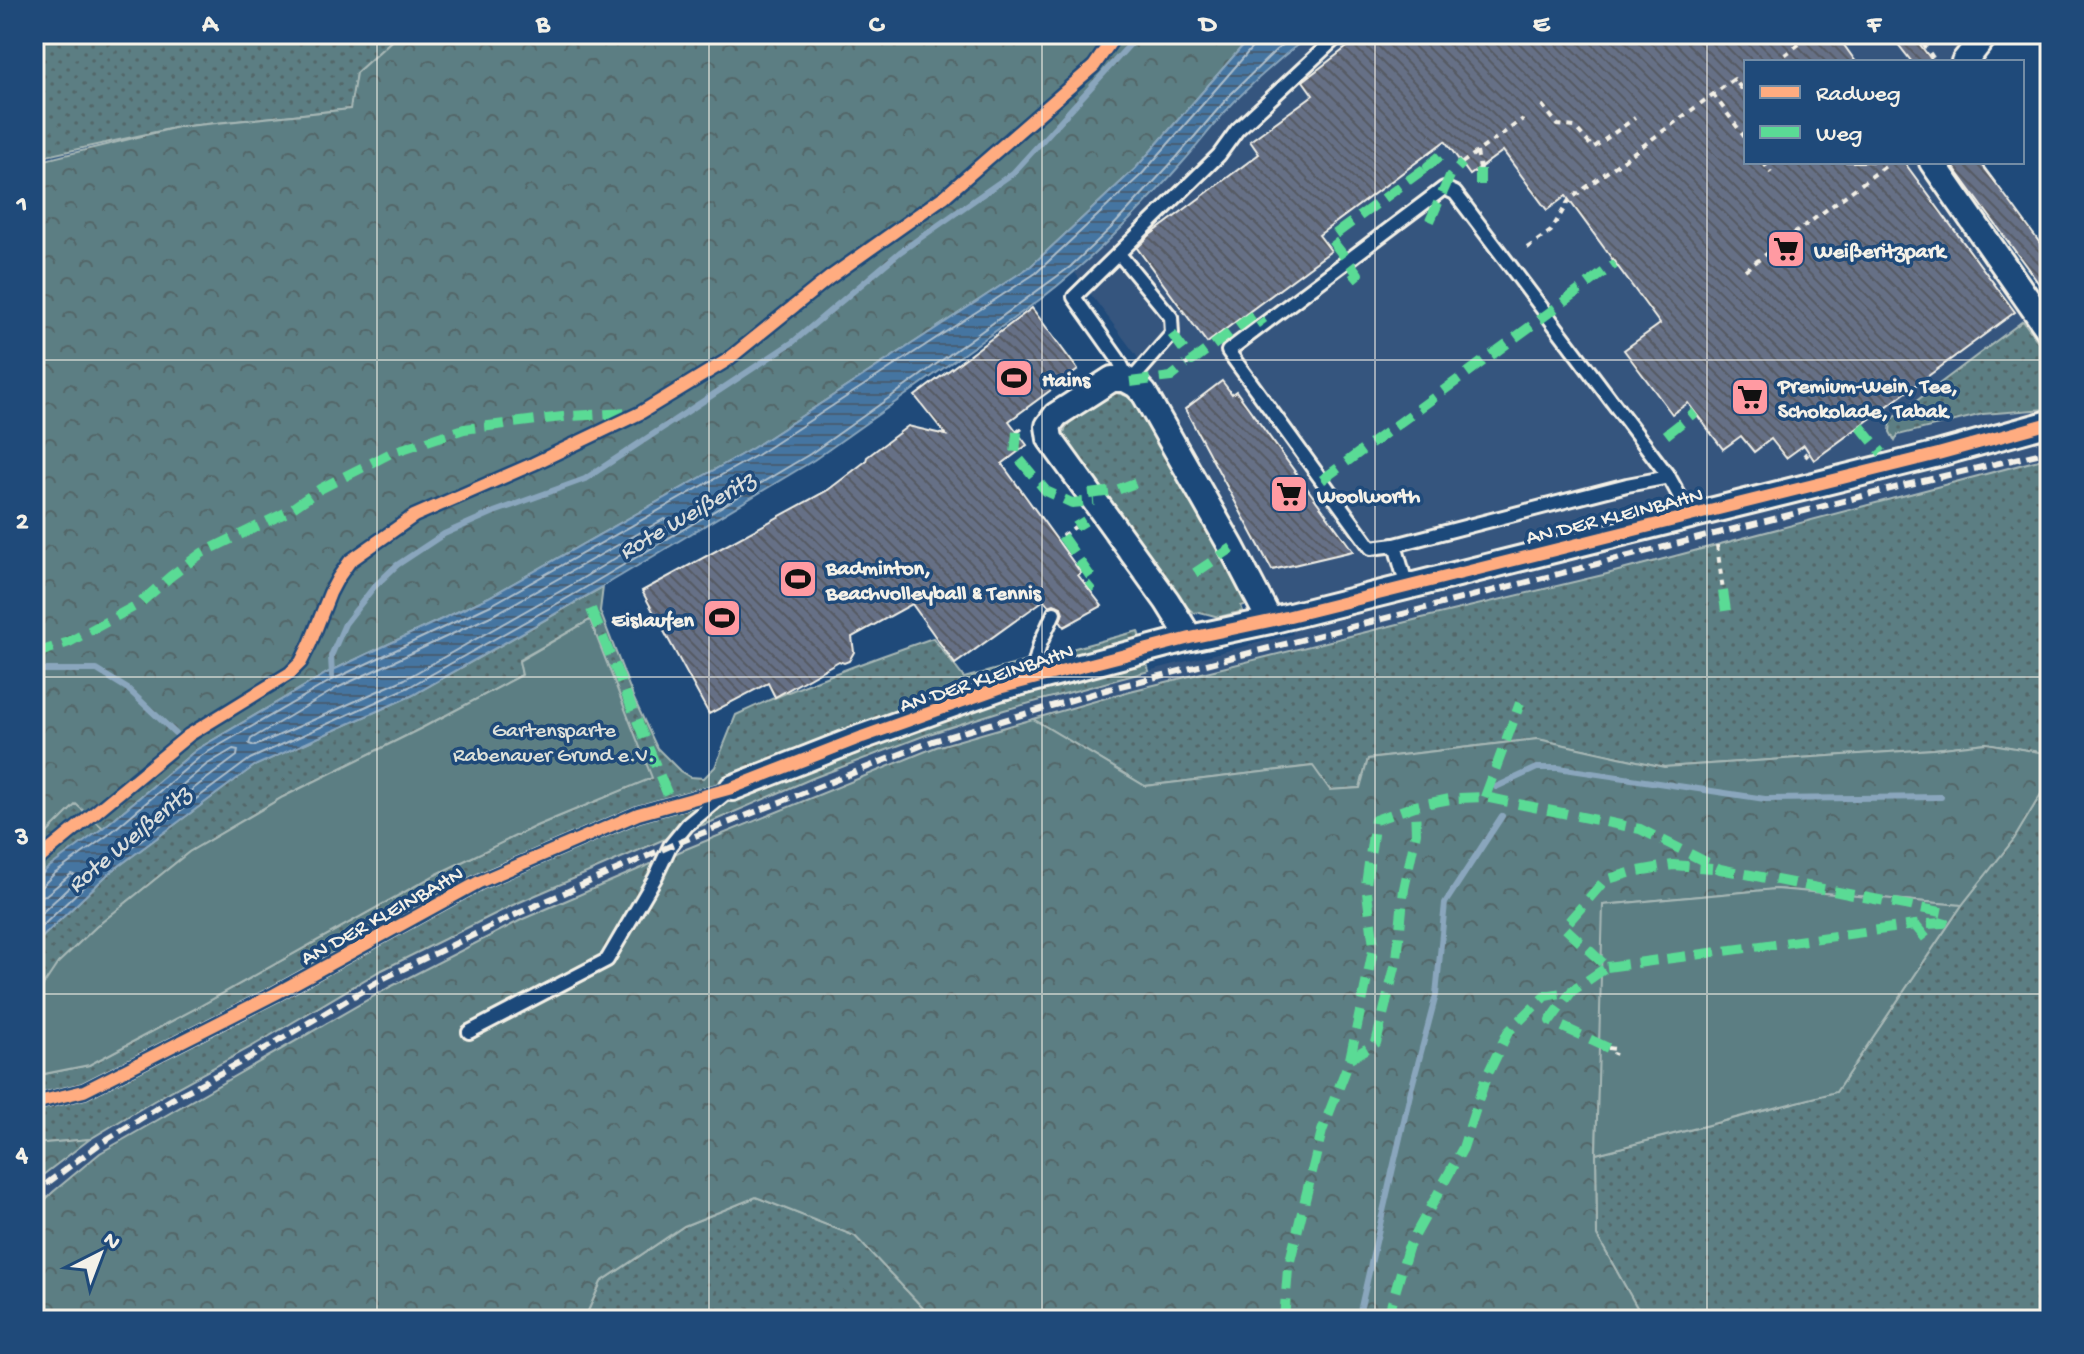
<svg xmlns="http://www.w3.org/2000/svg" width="2084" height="1354" font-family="'Gochi Hand',sans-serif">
  <defs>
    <pattern id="grass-dots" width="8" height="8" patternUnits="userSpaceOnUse" patternTransform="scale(2)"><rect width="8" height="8" fill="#5c7e83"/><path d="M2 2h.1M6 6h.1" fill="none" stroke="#536668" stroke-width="1.8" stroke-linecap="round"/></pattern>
    <pattern id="forest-crowns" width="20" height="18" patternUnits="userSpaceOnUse" patternTransform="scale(2)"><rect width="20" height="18" fill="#5c7e83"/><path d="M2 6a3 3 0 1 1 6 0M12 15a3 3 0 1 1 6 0" fill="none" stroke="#536668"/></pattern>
    <pattern id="water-rules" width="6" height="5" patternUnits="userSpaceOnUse" patternTransform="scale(2)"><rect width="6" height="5" fill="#4474a1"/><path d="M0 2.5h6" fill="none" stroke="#465e74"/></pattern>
    <pattern id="building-back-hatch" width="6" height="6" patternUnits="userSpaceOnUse" patternTransform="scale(2)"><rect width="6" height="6" fill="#667086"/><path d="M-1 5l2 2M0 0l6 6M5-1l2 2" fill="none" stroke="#565a63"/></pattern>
  </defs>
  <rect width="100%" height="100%" fill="#1f4a7a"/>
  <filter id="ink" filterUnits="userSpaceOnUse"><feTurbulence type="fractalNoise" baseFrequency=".0125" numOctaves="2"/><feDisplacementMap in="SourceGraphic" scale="16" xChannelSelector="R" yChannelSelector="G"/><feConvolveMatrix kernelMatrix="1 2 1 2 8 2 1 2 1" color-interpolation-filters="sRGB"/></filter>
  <g filter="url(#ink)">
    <path fill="#34557e" d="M1311 34H1995L1974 62H1746V162H1929L2050 345V457L1603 575 1512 596 1130 691 936 747 681 851 523 919 390 987 100 1153 53 1192 34 1211V1183L90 1139 167 1093 251 1047 378 972 513 905 674 835 711 822 813 778 926 735 1004 710 1089 686 1293 634 1136 355 1075 273 1117 233 1182 163 1236 99 1281 57Z"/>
    <g fill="url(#grass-dots)" stroke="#a8b8b6" stroke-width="2">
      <path d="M34 34H399L356 73 351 109 178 127 42 157 34 151Z"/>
      <path d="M2023 321 2050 358V405L2046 409 1983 414 1898 435 1895 441 1890 432 1891 420Z"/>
      <path d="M1117 393 1127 396 1136 405 1247 598V604L1241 606 1243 611 1219 617 1200 612 1194 613 1181 602 1063 441C1061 419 1092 406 1109 395Z"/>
      <path d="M2050 457V754L1986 743 1934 749 1664 767 1538 739 1368 759 1360 788 1330 790 1312 766 1145 786 1033 719 1130 691 1422 618 1603 575Z"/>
      <path d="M603 587 600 611 634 699 657 748 680 771 690 777 704 778 715 767 736 715C800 685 866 661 933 638L964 678 1138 631 1149 671 1004 710 926 735 813 778 711 822 674 835 513 905 378 972 251 1047 167 1093 90 1139 34 1144V1076L89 1065 200 1006 435 875 536 826 651 778 590 620 519 660 522 675 422 728 283 797 189 852 96 927 59 963 34 999V945L108 874 254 766 413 695Z"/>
      <path d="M2050 779V1320H1644L1597 1236 1596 1154 1836 1092 1962 905 2014 839Z"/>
      <path d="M76 804 103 828 49 868 34 882V846Z"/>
      <path d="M756 1197 855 1236 924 1309 925 1320H584L601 1282 684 1226Z"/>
    </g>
    <g fill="url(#forest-crowns)" stroke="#a8b8b6" stroke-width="2">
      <path d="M399 34H465L484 39 502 34H1253L1136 168 1031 266 753 448 489 597 329 672 196 750 103 828 76 804 34 846V156L41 161 178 127 350 109 356 73Z"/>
      <path d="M1033 719 1145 786 1313 766 1330 790 1360 788 1368 759 1538 739 1664 767 1934 749 1986 743 2050 754V779L2014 839 1962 905 1776 889 1604 905 1596 1154 1597 1236 1644 1320H925L924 1309 855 1236 756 1197 684 1226 601 1282 584 1320H34V1211L53 1192 100 1153 390 987 523 919 681 851 936 747Z"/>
      <path d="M90 1139 39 1178 34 1183V1144Z"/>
    </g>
    <g fill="#5c7e83" stroke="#a8b8b6" stroke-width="2">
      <path d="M590 620 652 778 536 826 435 875 200 1006 89 1065 34 1076V999L58 963 96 927 189 852 283 797 422 728 522 675 519 661Z"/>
      <path d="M1776 889 1962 905 1836 1092 1596 1154 1603 905Z"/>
    </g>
    <path fill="url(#water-rules)" stroke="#8aa6bd" stroke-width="2" d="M1253 34H1311C1285 54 1261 75 1238 98 1218 118 1201 142 1182 163 1139 212 1094 258 1042 298L814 460 607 584 413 695 254 766 108 874 34 945V882L48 868 103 828 196 750 329 672 489 597 753 448 1031 266 1136 168Z"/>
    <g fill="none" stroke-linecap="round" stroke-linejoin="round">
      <g stroke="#aebfcc" stroke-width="2">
        <path d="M664 519 669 520 668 526 573 584 405 679 255 746 249 744 251 739 337 688 497 613Z"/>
        <path d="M233 749 238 750 237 756 173 804 167 803V798L206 765Z"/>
        <path d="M34 887 42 886 54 874 108 835 201 756 332 680 493 604 757 455 1036 273 1142 174 1256 43 1258 34"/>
        <path d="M34 897 46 895 71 874 76 876V881L34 920"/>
        <path d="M34 934 103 868 250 759 409 687 578 592 810 454 920 376 1070 267 1112 227 1176 158 1231 94 1276 50 1298 34"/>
      </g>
      <g stroke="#8aa6bd" stroke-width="6">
        <path d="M34 670H97L128 689 175 733"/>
        <path d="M332 676 331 656 345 624 373 588 397 565 444 534 494 512 585 479 793 342 900 252 1013 173 1133 41 1137 34"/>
        <path d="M1496 787 1537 768H1558L1765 799 1941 797"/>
        <path d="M1358 1320 1411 1090 1436 995 1445 903 1502 816"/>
      </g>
    </g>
    <g fill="url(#building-back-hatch)" stroke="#f4f1e8" stroke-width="2">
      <path d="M1364 34H1836L1856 62H1746V162H1904L2015 312 1814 460 1804 445 1786 458 1771 439 1754 452 1741 436 1723 449 1688 403 1672 414 1624 350 1660 324 1566 196 1547 210 1503 151 1470 175 1445 141 1319 235 1331 251 1207 343 1137 248 1150 235 1259 154 1250 141 1313 95 1303 81Z"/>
      <path d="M1890 34H1912L1933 62H1912Z"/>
      <path d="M1950 162H1980L2013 206 2050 257V299Z"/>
      <path d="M1032 308 1078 370 1009 421 1027 445 1002 464 1081 573 1078 575 1102 606 1064 627 1060 621 1063 613 1061 607 1054 604 1049 606 1044 600 955 664 912 604 852 637 854 652 849 661 844 663 839 661 775 697 768 683 709 714 642 591 828 490 866 461 867 457 908 426 946 435 915 396Z"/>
      <path d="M1222 381 1232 394 1236 391 1353 551 1272 570 1185 409Z"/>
    </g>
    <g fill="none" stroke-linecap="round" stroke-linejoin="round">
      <defs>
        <g id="lane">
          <path d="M1444 188 1455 193 1465 206 1669 477 1627 485 1395 545 1371 548 1228 351Z"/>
          <path d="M1119 254 1171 317 1172 334 1130 382 1118 359 1074 297 1219 155 1237 130 1340 34"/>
          <path d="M1669 477 1690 515"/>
          <path d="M1395 545 1407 587"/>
          <path d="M1039 678 1035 663 1040 644 1054 613"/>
          <path d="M469 1032 607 960 655 878 670 846 687 825 726 793"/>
          <path d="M34 1103 84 1091 275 994 479 882 638 814 732 788"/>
        </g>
        <g id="street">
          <path d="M1964 62 1986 34"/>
          <path d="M1932 162 2050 332"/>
          <path d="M1190 638 1167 601 1050 439 1048 426 1056 415 1112 379H1125L1136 385 1144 393 1232 548 1270 621"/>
          <path d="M732 788 862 737 999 688 1190 638 1270 621 1938 454 2050 423"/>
        </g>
      </defs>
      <use href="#lane" stroke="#f4f1e8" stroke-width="18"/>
      <use href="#street" stroke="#f4f1e8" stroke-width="30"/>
      <g stroke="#f4f1e8" stroke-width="4" stroke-dasharray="6 6" stroke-linecap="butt">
        <path d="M1927 34 1921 40 1936 62"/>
        <path d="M1775 62 1813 34"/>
        <path d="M1713 94 1746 139"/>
        <path d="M1542 105 1558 125 1575 127 1593 148 1635 118"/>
        <path d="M1477 152 1480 169"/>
        <path d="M1763 162 1771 173"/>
        <path d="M1462 163 1523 119"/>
        <path d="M1527 248 1551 231 1569 200 1734 79 1741 88 1746 84"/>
        <path d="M1745 270 1891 162"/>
        <path d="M1186 365 1192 361"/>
        <path d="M1017 432 1025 426"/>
        <path d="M1804 453 1808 457"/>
        <path d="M1062 536 1075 527"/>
        <path d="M1717 545 1723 591"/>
        <path d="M1608 1048 1616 1049 1614 1055"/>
      </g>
      <use href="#lane" stroke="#1f4a7a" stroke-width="12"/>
      <use href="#street" stroke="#1f4a7a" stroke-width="24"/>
      <path stroke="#f4f1e8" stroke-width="6" stroke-dasharray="12 6" stroke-linecap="butt" d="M34 1197 46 1184 98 1145 172 1099 256 1054 384 978 519 913 670 846 933 741 1109 689 1906 485 2050 451"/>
      <g stroke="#5adb95" stroke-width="10" stroke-dasharray="20 10" stroke-linecap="butt">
        <path d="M1480 169V185"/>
        <path d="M1430 170 1428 166 1445 152"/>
        <path d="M1430 221 1450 176 1462 163"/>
        <path d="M1352 279 1358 274 1330 238 1428 166"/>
        <path d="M1172 334 1192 361 1255 314 1263 325"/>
        <path d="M1130 382 1171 377 1186 365"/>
        <path d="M1860 426 1882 453"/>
        <path d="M1017 432 1015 454 1046 491 1072 503 1094 501"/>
        <path d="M1666 435 1695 412"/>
        <path d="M1322 480 1615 264"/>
        <path d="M1089 494 1114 491 1135 483"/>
        <path d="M1075 527 1085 521"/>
        <path d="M1062 536 1095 583 1089 588"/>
        <path d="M1195 573 1232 548"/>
        <path d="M1723 591 1726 611"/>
        <path d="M591 609 672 805"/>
        <path d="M34 654 69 642 139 604 171 576 202 553 287 512 320 489 393 452 464 429 570 416 628 413"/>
        <path d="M1485 797 1520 703"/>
        <path d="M1607 967 1915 925"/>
        <path d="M1608 1048 1550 1021 1572 991 1607 967 1564 927 1605 880 1633 872 1673 865 1712 868"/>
        <path d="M1350 1059 1376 1043 1397 959 1404 889 1416 833 1415 806"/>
        <path d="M1284 1320 1288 1269 1322 1131 1350 1059 1374 946 1366 885 1375 820 1415 806 1455 798 1485 797 1640 829 1720 869 1946 913 1943 923 1915 925 1928 941"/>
        <path d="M1387 1320 1408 1248 1463 1148 1485 1080 1508 1032 1545 996 1572 991"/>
      </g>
      <defs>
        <g id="cycleway">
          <path d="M34 863 189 735 290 673 301 662 310 644 330 593 338 578 350 561 414 516 533 464 640 413 726 361 829 278 945 196 1094 66 1116 34"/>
          <path d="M34 1103 84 1091 275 994 479 882 638 814 732 788 862 737 999 688 1190 638 1270 621 1938 454 2050 423"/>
        </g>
      </defs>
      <use href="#cycleway" stroke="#1f4a7a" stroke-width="17"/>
      <use href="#cycleway" stroke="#ffac80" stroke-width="12"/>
    </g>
  </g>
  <path fill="none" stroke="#f4f1e8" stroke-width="2" stroke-opacity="0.55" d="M377 34V1320M709 34V1320M1042 34V1320M1375 34V1320M1707 34V1320M34 360H2050M34 677H2050M34 994H2050"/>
  <defs>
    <symbol id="supermarket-square" viewBox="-11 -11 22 22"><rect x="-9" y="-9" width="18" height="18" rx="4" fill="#ff9aa2" stroke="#1f4a7a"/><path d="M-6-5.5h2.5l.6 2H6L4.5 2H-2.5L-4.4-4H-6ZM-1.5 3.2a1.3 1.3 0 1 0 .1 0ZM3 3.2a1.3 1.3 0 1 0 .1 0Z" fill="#111"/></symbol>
    <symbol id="stadium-square" viewBox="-11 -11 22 22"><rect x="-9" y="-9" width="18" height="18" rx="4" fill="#ff9aa2" stroke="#1f4a7a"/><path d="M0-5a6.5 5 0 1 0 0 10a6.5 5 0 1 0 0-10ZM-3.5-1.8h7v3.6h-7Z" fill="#111"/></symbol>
  </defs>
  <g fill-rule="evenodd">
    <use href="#supermarket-square" x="1764" y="227" width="44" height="44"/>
    <use href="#stadium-square" x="992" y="356" width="44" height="44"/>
    <use href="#supermarket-square" x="1728" y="375" width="44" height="44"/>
    <use href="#supermarket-square" x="1267" y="472" width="44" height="44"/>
    <use href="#stadium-square" x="776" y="557" width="44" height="44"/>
    <use href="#stadium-square" x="700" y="596" width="44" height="44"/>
  </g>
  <g text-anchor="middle" stroke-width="7" stroke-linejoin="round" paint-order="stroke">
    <g font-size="22" font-weight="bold" fill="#f4f1e8" stroke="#1f4a7a" text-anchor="start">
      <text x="1814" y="257">Weißeritzpark</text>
      <text x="1042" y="386">Hains</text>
      <text x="1778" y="392">Premium-Wein, Tee,<tspan x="1778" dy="25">Schokolade, Tabak</tspan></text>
      <text x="1317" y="502">Woolworth</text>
      <text x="826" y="574">Badminton,<tspan x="826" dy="25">Beachvolleyball &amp; Tennis</tspan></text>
      <text x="694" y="626" text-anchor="end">Eislaufen</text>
    </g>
    <g font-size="22" fill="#f4f1e8" stroke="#1f4a7a">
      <text transform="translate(1614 514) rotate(-14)" y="8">AN DER KLEINBAHN</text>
      <text transform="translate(986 676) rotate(-18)" y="8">AN DER KLEINBAHN</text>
      <text transform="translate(381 914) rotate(-29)" y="8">AN DER KLEINBAHN</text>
    </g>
    <g font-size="22" fill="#dde0d9" stroke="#1f4a7a">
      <text x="554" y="736">Gartensparte<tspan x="554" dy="25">Rabenauer Grund e.V.</tspan></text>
    </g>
    <g font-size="24" font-style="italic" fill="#dadedd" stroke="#1f4a7a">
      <text transform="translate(686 514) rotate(-30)" y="8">Rote Weißeritz</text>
      <text transform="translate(128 838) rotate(-40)" y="8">Rote Weißeritz</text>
    </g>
  </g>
  <rect width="2084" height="1354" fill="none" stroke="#1f4a7a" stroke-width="88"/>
  <rect x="1744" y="60" width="280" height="104" fill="#1f4a7a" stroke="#748da6" stroke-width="2"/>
  <rect x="1760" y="86" width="40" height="12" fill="#ffac80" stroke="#748da6" stroke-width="2"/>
  <text x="1816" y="100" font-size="24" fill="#f4f1e8">Radweg</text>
  <rect x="1760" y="126" width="40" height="12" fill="#5adb95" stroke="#748da6" stroke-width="2"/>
  <text x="1816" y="140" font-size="24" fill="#f4f1e8">Weg</text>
  <g transform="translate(100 1254) rotate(42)" stroke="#1f4a7a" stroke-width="6" paint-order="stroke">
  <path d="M0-6L14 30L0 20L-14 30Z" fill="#f4f1e8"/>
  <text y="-12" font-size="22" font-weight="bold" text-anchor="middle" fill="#f4f1e8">N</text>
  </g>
  <rect x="44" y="44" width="1996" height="1266" fill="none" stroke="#f4f1e8" stroke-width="3"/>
  <g font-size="26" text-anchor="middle" font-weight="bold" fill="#f4f1e8">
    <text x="210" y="31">A</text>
    <text x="543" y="31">B</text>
    <text x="876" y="31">C</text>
    <text x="1208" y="31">D</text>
    <text x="1541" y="31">E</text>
    <text x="1874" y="31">F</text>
    <text x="22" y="211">1</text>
    <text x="22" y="528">2</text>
    <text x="22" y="844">3</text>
    <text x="22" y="1161">4</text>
  </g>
</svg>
